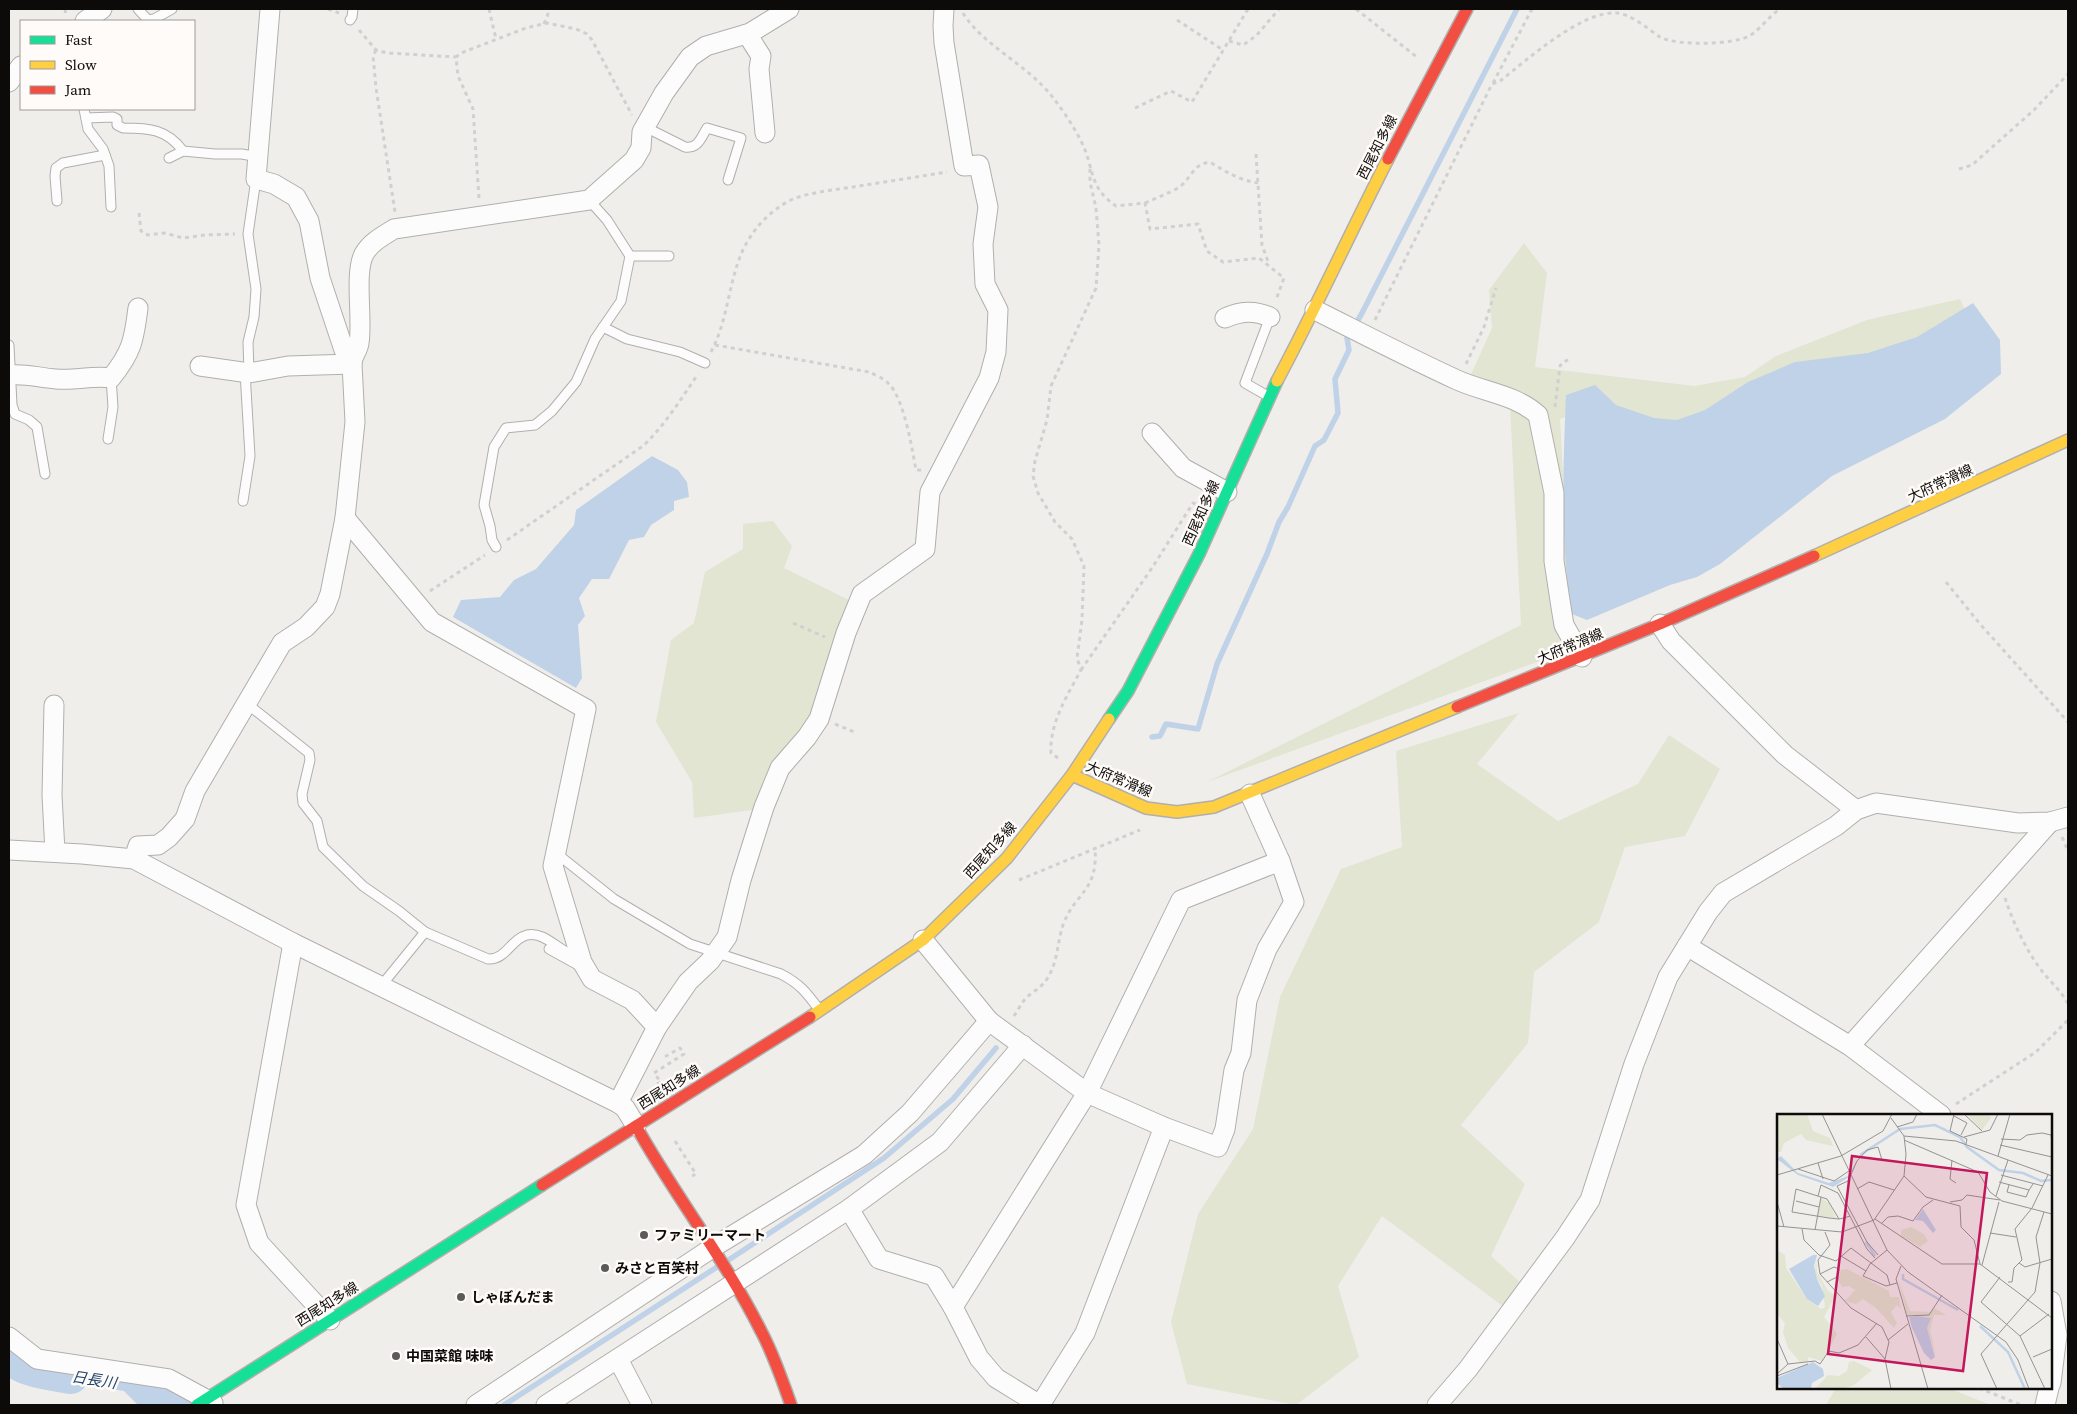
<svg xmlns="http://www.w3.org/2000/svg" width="2077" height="1414" font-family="'Source Serif 4','Noto Sans JP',serif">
  <rect width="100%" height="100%" fill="#f0eeeb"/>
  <g fill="#e1e5d1">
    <path d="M1524 243 1547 273 1535 367 1694 386 1745 377 1776 356 1867 320 1960 299 1968 317 1859 371 1657 432 1585 410 1560 419 1573 649 1207 782 1521 625 1510 405 1468 381 1492 328 1489 290Z"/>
    <path d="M773 521 792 546 784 568 853 602 830 710 759 809 694 818 692 782 656 722 671 640 694 623 705 572 743 549V524Z"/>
    <path d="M1519 713 1477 764 1558 821 1638 784 1669 735 1720 769 1685 836 1625 847 1599 922 1534 972 1528 1043 1461 1125 1525 1184 1491 1256 1523 1285 1508 1310 1382 1216 1338 1286 1359 1357 1296 1405 1187 1384 1171 1322 1198 1214 1253 1129 1280 997 1341 869 1402 847 1396 751Z"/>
    <path d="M1836 1388H1948L1991 1405H1826Z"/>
  </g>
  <g fill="#c0d2e7">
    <path d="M1973 303 2000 340 2001 374 1945 419 1832 476 1720 564 1697 577 1670 585 1587 620 1572 614C1560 542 1563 468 1566 395L1595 385 1616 405 1654 418 1677 420 1705 410 1748 382 1795 362 1868 353 1917 337Z"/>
    <path d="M652 456 678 470 687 482 689 497 674 501V510L651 525 644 537 629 540 609 579H592L579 598 585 616 578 625 582 678 576 688 453 617 461 600 500 597 514 580 536 569 574 525 576 510Z"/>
    <path d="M28 1365 168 1387 198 1405H138L124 1391 26 1376Z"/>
  </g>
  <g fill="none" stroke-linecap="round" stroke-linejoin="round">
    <g stroke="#c0d2e7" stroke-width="5.5">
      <path d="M1152 737 1160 736 1166 724 1198 729 1217 664 1267 554 1279 522 1288 507 1315 446 1324 440 1338 413 1335 379 1349 350 1347 338 1361 315 1517 9"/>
      <path d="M727 1261 884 1158 953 1099 996 1048"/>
      <path d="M504 1405 717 1267"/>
    </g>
    <path stroke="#c0d2e7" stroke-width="34" d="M9 1357C26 1372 49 1373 71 1377"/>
    <defs>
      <g id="lane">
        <path d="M138 9 148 20 154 19 172 9"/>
        <path d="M350 20 352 17 353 9"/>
        <path d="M84 109 88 129 103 149 109 166 111 207"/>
        <path d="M86 118 113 117 117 119V125L123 128C149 128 167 129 183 151"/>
        <path d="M645 127 685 147C698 149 701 138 707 128L741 138 728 180"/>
        <path d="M169 158 183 151 215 154H242L258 157"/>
        <path d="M589 200 607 220 630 256H669"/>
        <path d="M57 201 55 176 56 168 63 163 105 155"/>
        <path d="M603 327 627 339 680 352 705 363"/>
        <path d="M9 345 12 405 15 414 29 420 37 427 45 474"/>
        <path d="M249 373 248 342 254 317 256 289 248 234 256 179"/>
        <path d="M1266 395 1245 383 1270 317"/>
        <path d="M108 439 113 407 111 378"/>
        <path d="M243 501 250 456 245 372"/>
        <path d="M496 547 492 540 490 526 484 505 494 447 506 428 535 425 552 411 576 382 595 339 621 301 630 256"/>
        <path d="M246 703 309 753 310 760 302 794 303 803 317 821 323 847 363 886 399 911 425 932 381 986"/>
        <path d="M556 853 614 899 690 944 781 974C800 984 806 992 818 1008"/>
        <path d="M425 932 488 959C506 960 511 939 527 935 547 931 560 955 580 956"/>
        <path d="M549 949 578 965 582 962"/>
      </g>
      <g id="street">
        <path d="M270 9 256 179 274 184 296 197 309 221 320 278 344 350 352 356"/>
        <path d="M85 21 102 9"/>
        <path d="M747 34 761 56 759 69 765 133"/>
        <path d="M9 82 21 66"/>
        <path d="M1315 310C1361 333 1407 357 1455 379 1482 392 1515 394 1538 415L1554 493V561L1561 607 1564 625 1582 657"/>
        <path d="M1225 318C1241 311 1254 310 1270 317"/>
        <path d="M200 366 249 373 288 366 352 364"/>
        <path d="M9 375C26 373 39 378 56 379 75 381 93 375 111 378 132 352 134 340 138 308"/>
        <path d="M1152 433 1183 468 1227 492"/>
        <path d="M345 518 432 622 586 709 553 866 582 962 592 979 632 1000 657 1027"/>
        <path d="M1660 624 1671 641 1785 755 1856 810"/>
        <path d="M54 705 52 795 55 852"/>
        <path d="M9 850 82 854 134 859 293 943 618 1103 625 1108 636 1126"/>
        <path d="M134 859 138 846 158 845 169 837 185 819 195 791 282 643 306 627 325 607 330 594 345 518 355 422 352 364C352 356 358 351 359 343 363 320 354 273 364 254 371 242 383 236 394 229L589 200 634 160 641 148 642 132 664 93 690 57 706 46 750 33 789 9"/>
        <path d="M923 940 989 1021 1087 1093 1164 1127 1218 1147 1225 1129 1234 1070 1241 1053 1247 1000 1267 949 1294 902 1280 861 1250 794"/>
        <path d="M293 943 246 1205 259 1243 330 1320"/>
        <path d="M1687 946 1850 1046 1941 1115"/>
        <path d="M1850 1046 2050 822"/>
        <path d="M618 1103 657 1027 688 982 710 961 727 937 741 880 764 807 780 768 807 737 819 719 846 633 862 594 925 549 930 492 989 378 996 352 998 310 985 284 983 244 988 207 979 165 964 166 944 43 943 26 944 9"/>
        <path d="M1164 1127 1085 1333 1040 1405 996 1378 979 1358 953 1307 1087 1093 1181 900 1280 861"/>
        <path d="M849 1209 879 1259 934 1276 953 1307"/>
        <path d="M2051 1301 2057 1335 2051 1383"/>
        <path d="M9 1337 37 1359 169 1379 213 1403"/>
        <path d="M618 1359 642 1405"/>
        <path d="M476 1405 712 1248 864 1155 910 1113 989 1021"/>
        <path d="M546 1405 849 1209 940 1142 1023 1045"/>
        <path d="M1437 1405 1468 1369 1565 1238 1590 1200 1634 1064 1668 977 1708 912 1723 893 1836 826 1856 810 1876 803 2018 823 2050 822 2068 817"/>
        <path d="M2045 1405 2049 1388"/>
      </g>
      <g id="fast">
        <path d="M1109 719 1128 691 1199 554 1277 381"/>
        <path d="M197 1405 542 1185"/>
      </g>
      <g id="slow">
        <path d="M1277 381C1316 308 1350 233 1388 159"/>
        <path d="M1814 556 2068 440"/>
        <path d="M1072 775 1146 808 1177 812 1214 807 1457 707"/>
        <path d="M810 1017 923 940 1007 858 1072 775 1109 719"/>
      </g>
      <g id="jam">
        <path d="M1388 159 1467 9"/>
        <path d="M1457 707 1660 624 1814 556"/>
        <path d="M636 1126C675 1196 725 1259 761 1331 774 1355 782 1380 791 1405"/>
        <path d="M542 1185 810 1017"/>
      </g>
    </defs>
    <use href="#lane" stroke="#b1afad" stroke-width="11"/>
    <use href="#street" stroke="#b1afad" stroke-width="21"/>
    <use href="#fast" stroke="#b1afad" stroke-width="14"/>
    <use href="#slow" stroke="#b1afad" stroke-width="14"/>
    <use href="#jam" stroke="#b1afad" stroke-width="14"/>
    <g stroke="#d1d0d0" stroke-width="3" stroke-dasharray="4 4" stroke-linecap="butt">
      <path d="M65 9 66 16"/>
      <path d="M328 9 339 13"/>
      <path d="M489 9 496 39"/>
      <path d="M1356 9 1418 58"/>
      <path d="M963 13C983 46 1030 66 1054 99 1064 112 1074 127 1081 141 1095 169 1088 187 1116 206L1145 203 1150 229 1198 224 1207 251 1223 262 1259 258 1284 278 1276 300"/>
      <path d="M1177 20 1223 50"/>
      <path d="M544 24 550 9"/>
      <path d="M359 30 376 50 387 53 456 57"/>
      <path d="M1229 41 1243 45 1256 36 1279 9"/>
      <path d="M376 50 373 56 376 88 395 212"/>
      <path d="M1493 83 1532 9"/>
      <path d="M1135 108 1171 91 1192 102 1248 9"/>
      <path d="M1256 154 1262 245 1269 264"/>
      <path d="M1959 169 1972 165 2034 110 2068 74"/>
      <path d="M479 198 473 109 458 76 456 57 461 53 526 28 547 23 576 29 587 34 592 40 632 115"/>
      <path d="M1145 203C1156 198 1167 194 1178 188 1191 180 1192 164 1210 162 1226 172 1239 180 1258 183"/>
      <path d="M139 213 141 231 148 235 165 233 183 238 205 235 235 234"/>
      <path d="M1375 320 1492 84 1500 81C1527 60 1582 10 1617 13 1631 14 1648 29 1660 37 1675 46 1733 45 1749 36 1761 29 1769 16 1780 9"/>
      <path d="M715 345 869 372C875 375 884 378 889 384 904 399 912 448 916 470H922"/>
      <path d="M711 352C727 322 728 288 740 257 749 233 769 210 793 199 812 192 833 190 853 187 884 182 916 177 947 172"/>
      <path d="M1466 364 1484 327 1496 288"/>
      <path d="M1555 407 1560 366 1563 362 1568 360"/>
      <path d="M507 540 643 446C665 425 681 399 698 374"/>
      <path d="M1946 582 1980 624 2068 722"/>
      <path d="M430 591 485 555"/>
      <path d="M793 623 825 637"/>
      <path d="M1081 670 1152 568 1193 503 1198 505"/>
      <path d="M835 724 857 733"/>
      <path d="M1058 758 1051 753C1049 724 1068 694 1081 670L1077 658 1082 620 1084 566 1072 539 1055 522 1038 493 1033 476 1035 461 1047 420 1051 386 1096 288 1099 245 1096 208 1090 182V167"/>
      <path d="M2062 837 2068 851"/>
      <path d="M1019 880 1140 830"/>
      <path d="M2005 898C2013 922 2024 946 2039 967 2048 980 2061 990 2068 1004"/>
      <path d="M1014 1016C1018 1010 1022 1002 1027 997 1034 991 1042 987 1047 979 1058 962 1057 943 1063 925 1075 892 1098 892 1095 849"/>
      <path d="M657 1084 661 1082 654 1073 684 1054 680 1048 663 1058"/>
      <path d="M1956 1104 2036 1052 2068 1020"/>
      <path d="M675 1141 696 1174 692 1176"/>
      <path d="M1979 1388 2021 1405"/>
    </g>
    <use href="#lane" stroke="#fdfcfc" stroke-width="9"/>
    <use href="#street" stroke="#fdfcfc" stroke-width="19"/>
    <use href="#fast" stroke="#16e098" stroke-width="11"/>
    <use href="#slow" stroke="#ffcf43" stroke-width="11"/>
    <use href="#jam" stroke="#f24e42" stroke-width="11"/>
  </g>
  <g fill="#5c5a58" stroke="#fefbf8" stroke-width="2">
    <circle cx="644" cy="1235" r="5"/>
    <circle cx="605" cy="1268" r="5"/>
    <circle cx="461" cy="1297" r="5"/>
    <circle cx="396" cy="1356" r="5"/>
  </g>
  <g text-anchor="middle" stroke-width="5" stroke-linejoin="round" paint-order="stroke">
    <g font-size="14" fill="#0d0b09" stroke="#fefbf8">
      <text transform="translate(1377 147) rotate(-63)" y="5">西尾知多線</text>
      <text transform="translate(1940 483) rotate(-25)" y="5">大府常滑線</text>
      <text transform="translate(1201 513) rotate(-66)" y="5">西尾知多線</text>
      <text transform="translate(1570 646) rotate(-23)" y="5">大府常滑線</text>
      <text transform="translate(1119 779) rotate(23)" y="5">大府常滑線</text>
      <text transform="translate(990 850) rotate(-48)" y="5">西尾知多線</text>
      <text transform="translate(669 1087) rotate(-32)" y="5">西尾知多線</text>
      <text transform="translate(327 1304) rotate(-32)" y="5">西尾知多線</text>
    </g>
    <g font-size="14" font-weight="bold" fill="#0d0b09" stroke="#fefbf8" text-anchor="start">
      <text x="654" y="1240">ファミリーマート</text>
      <text x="615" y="1273">みさと百笑村</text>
      <text x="471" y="1302">しゃぼんだま</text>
      <text x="406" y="1361">中国菜館 味味</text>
    </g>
    <g font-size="15" font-style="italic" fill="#20466f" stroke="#fefbf8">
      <text transform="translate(94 1380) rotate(9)" y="5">日長川</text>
    </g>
  </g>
  <g transform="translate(1777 1114)">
    <rect width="275" height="275" fill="#f0eeeb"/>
    <path d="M0 0H30L36 17 53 24 56 32 29 26 24 20 7 29 4 38H0ZM190 0H213L214 4 205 16ZM44 84 52 89 59 104 41 102ZM134 113 147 120 151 127 143 133 124 122V116ZM0 136 8 141 9 154 30 185 44 195 48 193 45 172 38 161 39 143 40 158 51 177 59 181 47 203 60 220 45 247 31 243V248H23L11 234 6 218 8 209 0 200ZM70 155 112 177 113 183H122L124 195 120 191 114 198 120 209 117 214 99 194 86 185 79 190 68 187 78 176 72 172 65 173 61 166 64 156ZM121 165 133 197 154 198 157 194 169 201H157L153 216 159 242 149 212 152 203 130 201ZM77 247 95 256 77 271 65 275H38L51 261 62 262 70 257 72 248Z" fill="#e1e5d1"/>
    <path d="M4 42 21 59 52 69 71 62 80 46 72 63 56 73 21 61 0 45ZM146 95 159 116 156 119 146 107 138 106ZM36 141H40L37 152 40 165 48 182 41 192 30 185 12 155ZM141 202 154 204 150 214 158 243 154 246 147 239 135 214 132 203ZM36 248 46 255 47 262 35 269 34 275H7L0 269V264Z" fill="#c0d2e7"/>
    <path fill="none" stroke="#c0d2e7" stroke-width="2.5" d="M83 41 123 15 158 11 183 23 190 33 222 56 246 59 264 67 275 66M89 128 98 142M126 160V165L181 196M203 212 231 238 248 275"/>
    <path fill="none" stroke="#959391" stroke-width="1" d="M45 0 110 136 131 158 229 228 241 246 252 275M177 0 173 17 190 25 189 30M187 0 205 17M177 2 190 9 184 21M114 4 127 22 179 27 275 62M120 13 136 8 140 0M187 23 213 16 221 0M224 25 243 26 250 21 265 19 274 21 275 29M127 26 201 58 213 78 225 87 275 100M223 31 275 43M221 42 233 0M175 46 173 65 179 69M41 49 46 65M21 55 57 67 72 57M0 61 64 42 106 17 115 0M224 61 266 72M127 62 149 83 183 92 184 113 197 126 203 150M222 68 252 76 256 70M232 71 230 78 249 83 252 76M80 75 92 68 117 76M41 82 44 71 61 79 90 135 98 144M219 82 231 46M19 87 42 93M0 88 7 113M173 88 185 86 190 81 223 86M62 105 50 85 19 75 15 98 52 104 62 105 67 104 73 102M98 105 165 150H203L275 204M104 110 111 103 121 102 136 107 146 93 156 86M0 112 65 118 97 106 127 62 129 40 127 22M25 115 27 126 42 141 59 147 74 134 110 161 113 171M38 116 44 83M48 118 53 131 41 146 43 160 74 194 105 213 112 228 108 245 114 275M213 119 239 123M110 136 93 150 86 162 109 172 120 169M101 141 90 128 60 72 71 67 80 47 90 36 101 33 105 46M64 142 89 157M242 149 248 153 275 145M205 151 222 88M124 152 119 165 151 275M43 160 57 153 62 155 60 163 50 168M223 163 204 188 243 222 268 275M231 168H235L237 154 245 146 238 115 255 94 271 61M129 202 152 201 165 181M243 222 272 200M89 223 108 245M0 225 11 250M111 226 131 210M256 243 275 235M0 260 11 250 38 247 43 250 52 237 62 239 81 231 100 209M0 262 31 250M220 275 204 240 258 178 263 149 259 123 267 98"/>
    <path fill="#c2185b" fill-opacity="0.15" stroke="#c2185b" stroke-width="2.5" d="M75 42 210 59 186 257 51 240Z"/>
    <rect width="275" height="275" fill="none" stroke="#0d0b09" stroke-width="2.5"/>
  </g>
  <rect width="2077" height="1414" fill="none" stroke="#0d0b09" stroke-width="20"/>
  <rect x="20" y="20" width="175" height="90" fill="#fefbf8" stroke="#9e9b98"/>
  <rect x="30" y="36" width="25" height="8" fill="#16e098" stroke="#9e9b98"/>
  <text x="65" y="45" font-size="15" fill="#0d0b09">Fast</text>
  <rect x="30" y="61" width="25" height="8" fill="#ffcf43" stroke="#9e9b98"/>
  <text x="65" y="70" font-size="15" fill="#0d0b09">Slow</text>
  <rect x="30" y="86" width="25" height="8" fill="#f24e42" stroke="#9e9b98"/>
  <text x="65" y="95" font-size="15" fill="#0d0b09">Jam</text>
</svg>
